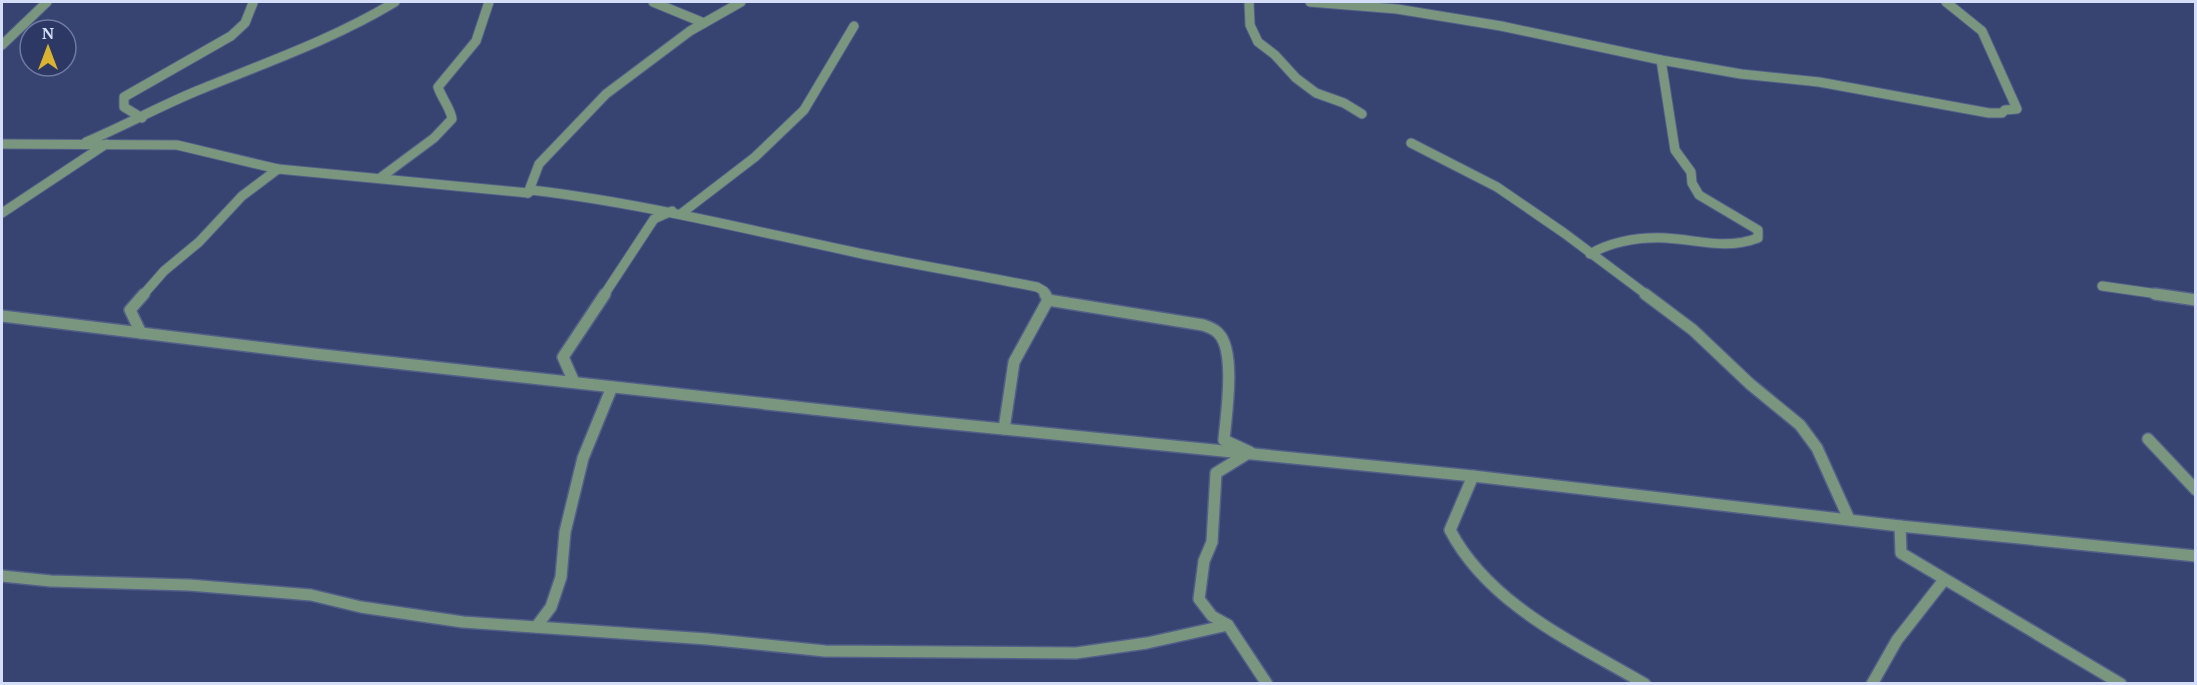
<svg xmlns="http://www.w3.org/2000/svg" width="2197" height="685" font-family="'PT Serif',serif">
  <rect width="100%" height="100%" fill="#374370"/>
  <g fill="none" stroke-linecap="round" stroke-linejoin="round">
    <defs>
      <g id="minor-far1">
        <path d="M653 2 704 23"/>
        <path d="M1249 2 1250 25 1258 42 1275 55 1296 78 1316 93 1344 103 1362 114"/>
        <path d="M1310 2 1397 9 1501 26 1661 60 1741 74 1819 82 1989 113H2002L2005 110 2017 109 1982 31 1946 2"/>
        <path d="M2 45 47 2"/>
        <path d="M142 118 124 107V97L231 36 245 23 253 3"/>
        <path d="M86 142C124 126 160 106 199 90 265 63 334 39 395 2"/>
        <path d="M1411 143 1497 187 1564 233 1647 295"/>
        <path d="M2 144 177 145 278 169 528 193 531 190C642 203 749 230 858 253 917 265 977 275 1037 287L1044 291 1046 295"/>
        <path d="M380 178 434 138 452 119C451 109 442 99 438 87L476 41 489 2"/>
        <path d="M528 193 539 164 606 94 690 31 741 2"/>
        <path d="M2 213 106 144"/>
        <path d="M682 213 755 157 804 110 854 26"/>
        <path d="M1590 254C1613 241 1640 237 1666 238 1699 240 1726 250 1758 238V230L1699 195 1692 183 1691 172 1675 150 1661 60"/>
        <path d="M2102 286 2165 295"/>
        <path d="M143 295 164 271 199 242 242 196 278 169"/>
        <path d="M604 295 654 219 672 211"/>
      </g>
      <g id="minor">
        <path d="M1645 294 1693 330 1750 384 1800 425 1817 448 1849 519"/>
        <path d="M2155 294 2196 300"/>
        <path d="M1048 300 1203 325C1209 327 1215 329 1219 334 1236 352 1226 416 1224 440L1250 452 1216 473 1212 542 1204 561 1199 599 1212 616 1228 625 1267 684"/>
        <path d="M2 316 314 354 913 420 1473 476 1900 526 2196 556"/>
        <path d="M141 333 130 310 144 294"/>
        <path d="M574 382 563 357 605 294"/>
        <path d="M1004 429 1014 362 1048 300 1045 294"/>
        <path d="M2148 439 2196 490"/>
        <path d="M1473 476 1450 530C1489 605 1575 643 1645 684"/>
        <path d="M1900 526 1901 553 2121 684"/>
        <path d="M2 576 51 581 189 585 311 595 361 607 463 622 707 639 825 651 1076 653 1147 643 1228 625"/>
        <path d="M536 627 551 607 561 577 565 532 583 458 612 387"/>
        <path d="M1872 684 1897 640 1944 580"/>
      </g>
    </defs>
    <use href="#minor-far1" stroke="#535f89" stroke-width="11"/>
    <use href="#minor" stroke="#535f89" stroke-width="14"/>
    <use href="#minor-far1" stroke="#7a967f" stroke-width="9"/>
    <use href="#minor" stroke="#7a967f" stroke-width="11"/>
  </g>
  <rect width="2197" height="685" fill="none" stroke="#d4def9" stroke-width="6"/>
  <g transform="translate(48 48)"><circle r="28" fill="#2d3864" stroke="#707aa0" stroke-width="1.5"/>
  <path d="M0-4.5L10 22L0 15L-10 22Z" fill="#dab333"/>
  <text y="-9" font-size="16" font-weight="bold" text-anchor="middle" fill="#d4def9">N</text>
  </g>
</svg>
